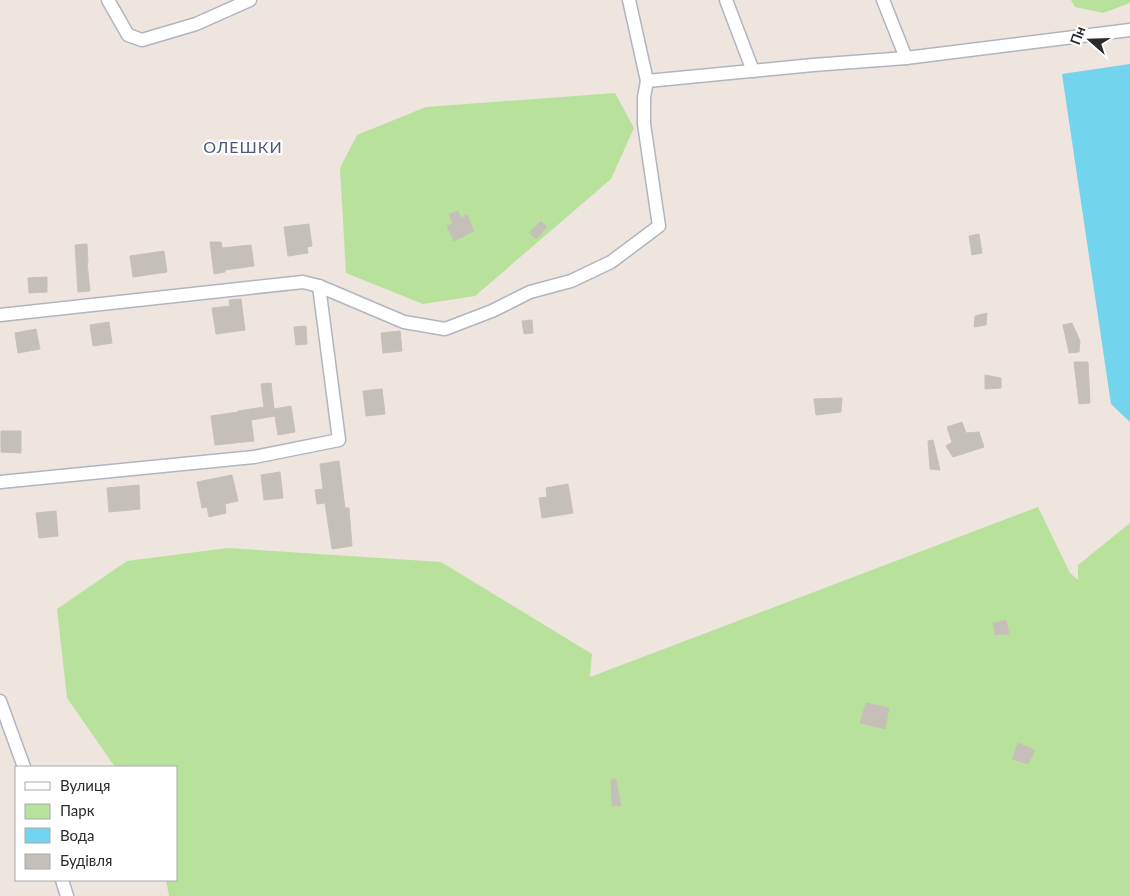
<svg xmlns="http://www.w3.org/2000/svg" width="1130" height="896" font-family="Lato,sans-serif">
  <rect width="100%" height="100%" fill="#ede5de"/>
  <g fill="#b8e29b">
    <path d="M1071 0H1130V3L1103 13 1075 7Z"/>
    <path d="M615 93 634 128 611 179 475 296 423 304 346 273 340 168 357 135 426 107Z"/>
    <path d="M1038 507 1070 573 1078 580V565L1130 523V896H169L166 880H176V767H115L67 698 57 609 127 561 228 548 441 562 592 654 590 677Z"/>
  </g>
  <path fill="#72d4ed" d="M1130 64V422L1111 404 1062 74Z"/>
  <g fill="#c5bfba" stroke="#c8c1b7">
    <path d="M458 211 461 218 467 215 474 231 454 241 447 226 453 223 449 214Z"/>
    <path d="M541 221 547 227 536 239 529 233Z"/>
    <path d="M309 224 312 246 307 247 308 253 288 256 284 227Z"/>
    <path d="M979 234 982 253 972 255 969 236Z"/>
    <path d="M210 242H221L222 248 251 245 254 266 225 270V272L214 274Z"/>
    <path d="M87 244 88 263H87L90 291 78 292 75 245Z"/>
    <path d="M164 251 167 272 133 277 130 256Z"/>
    <path d="M47 277V292L29 293 28 278Z"/>
    <path d="M241 299 245 330 216 334 212 308 230 306 229 300Z"/>
    <path d="M987 313 986 325 974 327 975 316Z"/>
    <path d="M532 320 533 333 524 334 522 321Z"/>
    <path d="M109 322 112 343 93 346 90 325Z"/>
    <path d="M1072 323 1080 341 1079 352 1069 353 1063 325Z"/>
    <path d="M306 326 307 344 296 345 294 327Z"/>
    <path d="M36 329 40 349 18 353 15 333Z"/>
    <path d="M400 331 402 351 383 353 381 333Z"/>
    <path d="M1074 362H1088L1090 403 1079 404Z"/>
    <path d="M985 375 1001 378V388L985 389Z"/>
    <path d="M271 383 274 409 291 406 295 432 278 435 275 416 251 420 254 441 215 445 211 416 238 412V411L264 407 261 384Z"/>
    <path d="M382 389 385 414 366 416 363 391Z"/>
    <path d="M842 398 841 412 816 415 814 399Z"/>
    <path d="M962 422 966 433 979 432 984 447 953 457 946 446 952 442 947 427Z"/>
    <path d="M1 431H21V453L1 452Z"/>
    <path d="M933 440 940 470 930 469 928 441Z"/>
    <path d="M339 461 345 508H349L352 546 332 549 325 503 317 504 315 490 323 489 320 464Z"/>
    <path d="M280 472 283 498 264 500 261 475Z"/>
    <path d="M232 475 238 501 225 504 226 513 209 517 207 507 202 508 197 482Z"/>
    <path d="M568 484 573 513 542 518 539 498 547 497 546 488Z"/>
    <path d="M139 485 140 509 109 512 107 488Z"/>
    <path d="M56 511 58 536 39 538 36 513Z"/>
    <path d="M1006 620 1009 634 995 635 993 623Z"/>
    <path d="M866 703 889 708 885 729 860 723Z"/>
    <path d="M1018 743 1035 750 1028 764 1012 759Z"/>
    <path d="M611 779H616L621 806H612Z"/>
  </g>
  <g fill="none" stroke-linecap="round" stroke-linejoin="round">
    <defs>
      <g id="minor">
        <path d="M108 0 128 35 142 40 196 24 250 0"/>
        <path d="M726 0 753 71"/>
        <path d="M883 0 906 58"/>
        <path d="M647 81 813 65 906 58 1130 30"/>
        <path d="M0 315 303 282 319 286 404 322 445 329 492 311 530 292 571 281 611 262 659 226 644 124V97L647 81 629 0"/>
        <path d="M0 482 254 457 339 440 319 286"/>
        <path d="M0 701 24 767"/>
        <path d="M62 880 67 896"/>
      </g>
    </defs>
    <use href="#minor" stroke="#b1b5bf" stroke-width="15"/>
    <use href="#minor" stroke="#fff" stroke-width="12"/>
  </g>
  <g text-anchor="middle" stroke-width="4.5" stroke-linejoin="round" paint-order="stroke">
    <g font-size="16" letter-spacing="1" fill="#4c577b" stroke="#fff">
      <text x="243" y="153">ОЛЕШКИ</text>
    </g>
  </g>
  <rect x="15" y="766" width="162" height="115" fill="#ffffff" stroke="#aaaaaa"/>
  <rect x="25" y="782" width="25" height="8" fill="#ffffff" stroke="#aaaaaa"/>
  <text x="60" y="791" font-size="15" fill="#2b2b2b">Вулиця</text>
  <rect x="25" y="804" width="25" height="15" fill="#b8e29b" stroke="#aaaaaa"/>
  <text x="60" y="816" font-size="15" fill="#2b2b2b">Парк</text>
  <rect x="25" y="828" width="25" height="15" fill="#72d4ed" stroke="#aaaaaa"/>
  <text x="60" y="841" font-size="15" fill="#2b2b2b">Вода</text>
  <rect x="25" y="854" width="25" height="15" fill="#c5bfba" stroke="#aaaaaa"/>
  <text x="60" y="866" font-size="15" fill="#2b2b2b">Будівля</text>
  <g transform="translate(1090 40) rotate(290)" stroke="#ffffff" stroke-width="4" paint-order="stroke">
  <path d="M0-4L9 19L0 12L-9 19Z" fill="#2b2b2b"/>
  <text y="-8" font-size="14" font-weight="bold" text-anchor="middle" fill="#2b2b2b">Пн</text>
  </g>
</svg>
